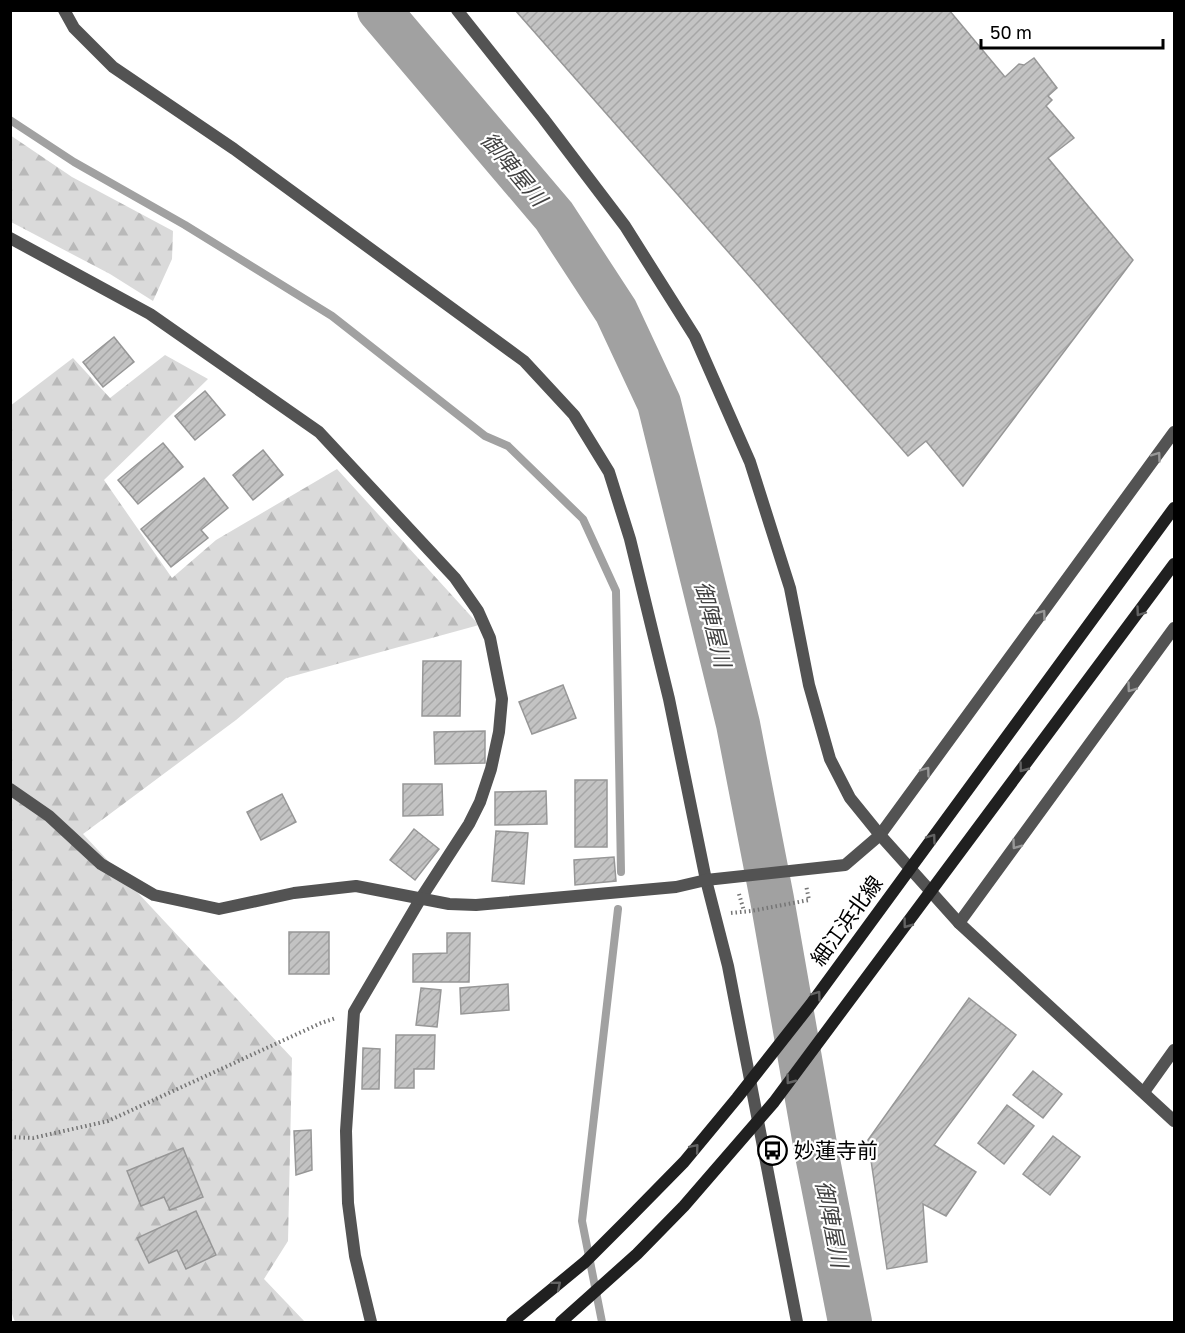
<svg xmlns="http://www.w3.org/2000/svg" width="1185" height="1333" font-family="'Golos Text','Noto Sans JP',sans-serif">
  <defs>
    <pattern id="forest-firs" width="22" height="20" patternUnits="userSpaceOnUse" patternTransform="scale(1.5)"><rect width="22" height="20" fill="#dadada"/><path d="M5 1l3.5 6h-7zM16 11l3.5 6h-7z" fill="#b9b9b9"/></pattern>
    <pattern id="building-hatch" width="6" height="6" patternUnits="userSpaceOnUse" patternTransform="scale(1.5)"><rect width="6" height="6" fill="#c3c3c3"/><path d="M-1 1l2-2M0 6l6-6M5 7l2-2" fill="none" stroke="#a6a6a6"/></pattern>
  </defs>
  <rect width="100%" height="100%" fill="#fff"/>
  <g fill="url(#forest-firs)">
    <path d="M10 135 72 177 173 231 172 259 153 301 110 274 11 222Z"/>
    <path d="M165 355 208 379 104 480 172 578 216 540 337 469 479 625 286 678 236 720 83 834 292 1058 288 1241 264 1279 305 1322H15L11 1311 10 406 73 358 110 398Z"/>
  </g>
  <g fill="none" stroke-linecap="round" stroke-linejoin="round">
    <g stroke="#a1a1a1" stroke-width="8">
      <path d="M10 120 74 162 185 225 332 316 485 436 508 446 583 519 616 591 621 872"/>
      <path d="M602 1322 582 1221 618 909"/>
    </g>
    <path stroke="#a1a1a1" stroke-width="44" d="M379 10 554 216 616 311 659 403 738 724 772 899 816 1150 850 1322"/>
  </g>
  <g fill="url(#building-hatch)" stroke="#979797" stroke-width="1.5">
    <path d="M515 10H949L1005 77 1019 64 1024 65 1034 58 1057 88 1048 96 1052 100 1046 106 1074 138 1048 158 1133 260 963 486 926 441 908 456Z"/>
    <path d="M114 337 134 362 103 387 83 362Z"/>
    <path d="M205 391 225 415 195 440 175 416Z"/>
    <path d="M163 443 183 467 138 504 118 480Z"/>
    <path d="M263 450 283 475 253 500 233 475Z"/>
    <path d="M204 478 228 508 201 530 208 538 171 567 141 529Z"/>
    <path d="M423 661H461L460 716H422Z"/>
    <path d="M563 685 576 718 532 734 519 702Z"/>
    <path d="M485 731V763L435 764 434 732Z"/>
    <rect x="575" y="780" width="32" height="67"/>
    <path d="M403 784H442L443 815 403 816Z"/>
    <path d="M546 791 547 824 495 825V792Z"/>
    <path d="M282 794 296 822 261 840 247 812Z"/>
    <path d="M414 829 439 849 415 880 390 860Z"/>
    <path d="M496 831 528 833 524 884 492 881Z"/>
    <path d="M614 857 616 881 575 885 574 860Z"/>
    <rect x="289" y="932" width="40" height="42"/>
    <path d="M447 933H470L469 982H413V954L447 953Z"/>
    <path d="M508 984 509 1010 461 1014 460 988Z"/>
    <path d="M421 988 441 990 437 1027 416 1025Z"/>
    <path d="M969 998 1016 1035 934 1145 976 1172 946 1216 923 1204 927 1262 887 1269 868 1140Z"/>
    <path d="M396 1035H435L434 1069H414V1088H395Z"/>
    <path d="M363 1048 380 1049 379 1089H362Z"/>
    <path d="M1033 1071 1062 1094 1043 1118 1013 1095Z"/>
    <path d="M1007 1105 1034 1126 1004 1164 978 1143Z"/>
    <path d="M311 1130 312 1170 296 1175 294 1131Z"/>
    <path d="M1053 1136 1080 1157 1050 1195 1023 1174Z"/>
    <path d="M183 1148 203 1197 170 1210 164 1197 141 1206 127 1171Z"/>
    <path d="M196 1211 216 1255 186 1269 177 1250 149 1263 137 1238Z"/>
  </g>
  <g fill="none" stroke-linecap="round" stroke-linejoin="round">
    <g stroke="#757575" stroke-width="4" stroke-dasharray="1.5 3" stroke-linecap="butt">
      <path d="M739 894 744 911"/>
      <path d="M731 913 751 911 809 900 806 885"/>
      <path d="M10 1137 33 1138 108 1121 321 1023 336 1018"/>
    </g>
    <g stroke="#535353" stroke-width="12">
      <path d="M10 238 150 314 319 432 455 578 478 611 490 638 502 699 499 732 491 769 480 802 469 824 421 898 354 1012 346 1131 348 1203 355 1256 371 1322"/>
      <path d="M1174 628 959 923 1174 1121"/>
      <path d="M880 835 1174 432"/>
      <path d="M1144 1092 1174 1050"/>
    </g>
    <g stroke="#535353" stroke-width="12">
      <path d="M64 10 74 28 113 67 234 149 524 361 574 415 609 472 630 539 669 699 706 880 728 966 797 1322"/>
      <path d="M457 10 543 118 625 226 695 337 750 462 790 588 809 685 830 759 850 798 880 835 959 923"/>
      <path d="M10 789 49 816 101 864 154 895 219 909 294 893 356 886 449 904 476 905 676 887 706 880 845 865 880 835"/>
    </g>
    <g stroke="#202020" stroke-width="12">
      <path d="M512 1322 585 1262 629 1218 684 1162 737 1098 811 1004 1174 508"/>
      <path d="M561 1322 637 1254 684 1206 774 1102 1174 564"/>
    </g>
  </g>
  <defs><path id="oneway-chevron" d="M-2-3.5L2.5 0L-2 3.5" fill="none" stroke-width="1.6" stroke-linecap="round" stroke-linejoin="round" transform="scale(1.5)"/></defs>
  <g stroke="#989898">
    <use href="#oneway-chevron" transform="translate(1157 456) rotate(-54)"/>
    <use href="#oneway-chevron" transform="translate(1042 614) rotate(-54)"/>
    <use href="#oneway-chevron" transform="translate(1131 688) rotate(126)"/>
    <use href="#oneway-chevron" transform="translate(926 771) rotate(-54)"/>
    <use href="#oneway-chevron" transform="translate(1016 845) rotate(126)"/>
  </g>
  <g stroke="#636363">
    <use href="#oneway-chevron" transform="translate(1140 612) rotate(126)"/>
    <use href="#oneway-chevron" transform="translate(1023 768) rotate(127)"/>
    <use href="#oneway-chevron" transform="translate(932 838) rotate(-54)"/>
    <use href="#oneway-chevron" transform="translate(907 924) rotate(127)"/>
    <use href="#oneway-chevron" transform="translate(817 995) rotate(-54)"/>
    <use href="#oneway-chevron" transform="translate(790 1080) rotate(127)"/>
    <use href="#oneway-chevron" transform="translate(695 1148) rotate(-50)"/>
    <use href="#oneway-chevron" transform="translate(557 1285) rotate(-40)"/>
  </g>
  <defs>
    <symbol id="bus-ring" viewBox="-11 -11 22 22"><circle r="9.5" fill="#fff" stroke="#000" stroke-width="1.5"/><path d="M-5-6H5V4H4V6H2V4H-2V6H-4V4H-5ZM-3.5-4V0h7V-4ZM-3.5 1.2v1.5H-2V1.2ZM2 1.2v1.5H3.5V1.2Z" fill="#000"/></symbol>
  </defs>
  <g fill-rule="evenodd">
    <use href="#bus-ring" x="756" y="1134" width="33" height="33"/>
  </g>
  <g text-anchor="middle" stroke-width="4.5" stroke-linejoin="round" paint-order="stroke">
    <g font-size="21" fill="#000" stroke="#fff">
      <text transform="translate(847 921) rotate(-54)" y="7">細江浜北線</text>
    </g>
    <g font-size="21" fill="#000" stroke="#fff" text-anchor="start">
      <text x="794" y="1158">妙蓮寺前</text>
    </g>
    <g font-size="22" font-style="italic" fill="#424242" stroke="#fff">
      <text transform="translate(514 169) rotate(50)" y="8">御陣屋川</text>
      <text transform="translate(713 624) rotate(76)" y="8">御陣屋川</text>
      <text transform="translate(832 1224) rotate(79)" y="8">御陣屋川</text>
    </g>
  </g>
  <rect width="1185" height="1333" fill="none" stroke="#000000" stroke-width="24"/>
  <path d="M981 39v9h182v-9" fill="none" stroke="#000000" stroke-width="3"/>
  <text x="990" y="39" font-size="18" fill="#000000" stroke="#ffffff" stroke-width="4.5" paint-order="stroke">50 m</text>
</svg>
